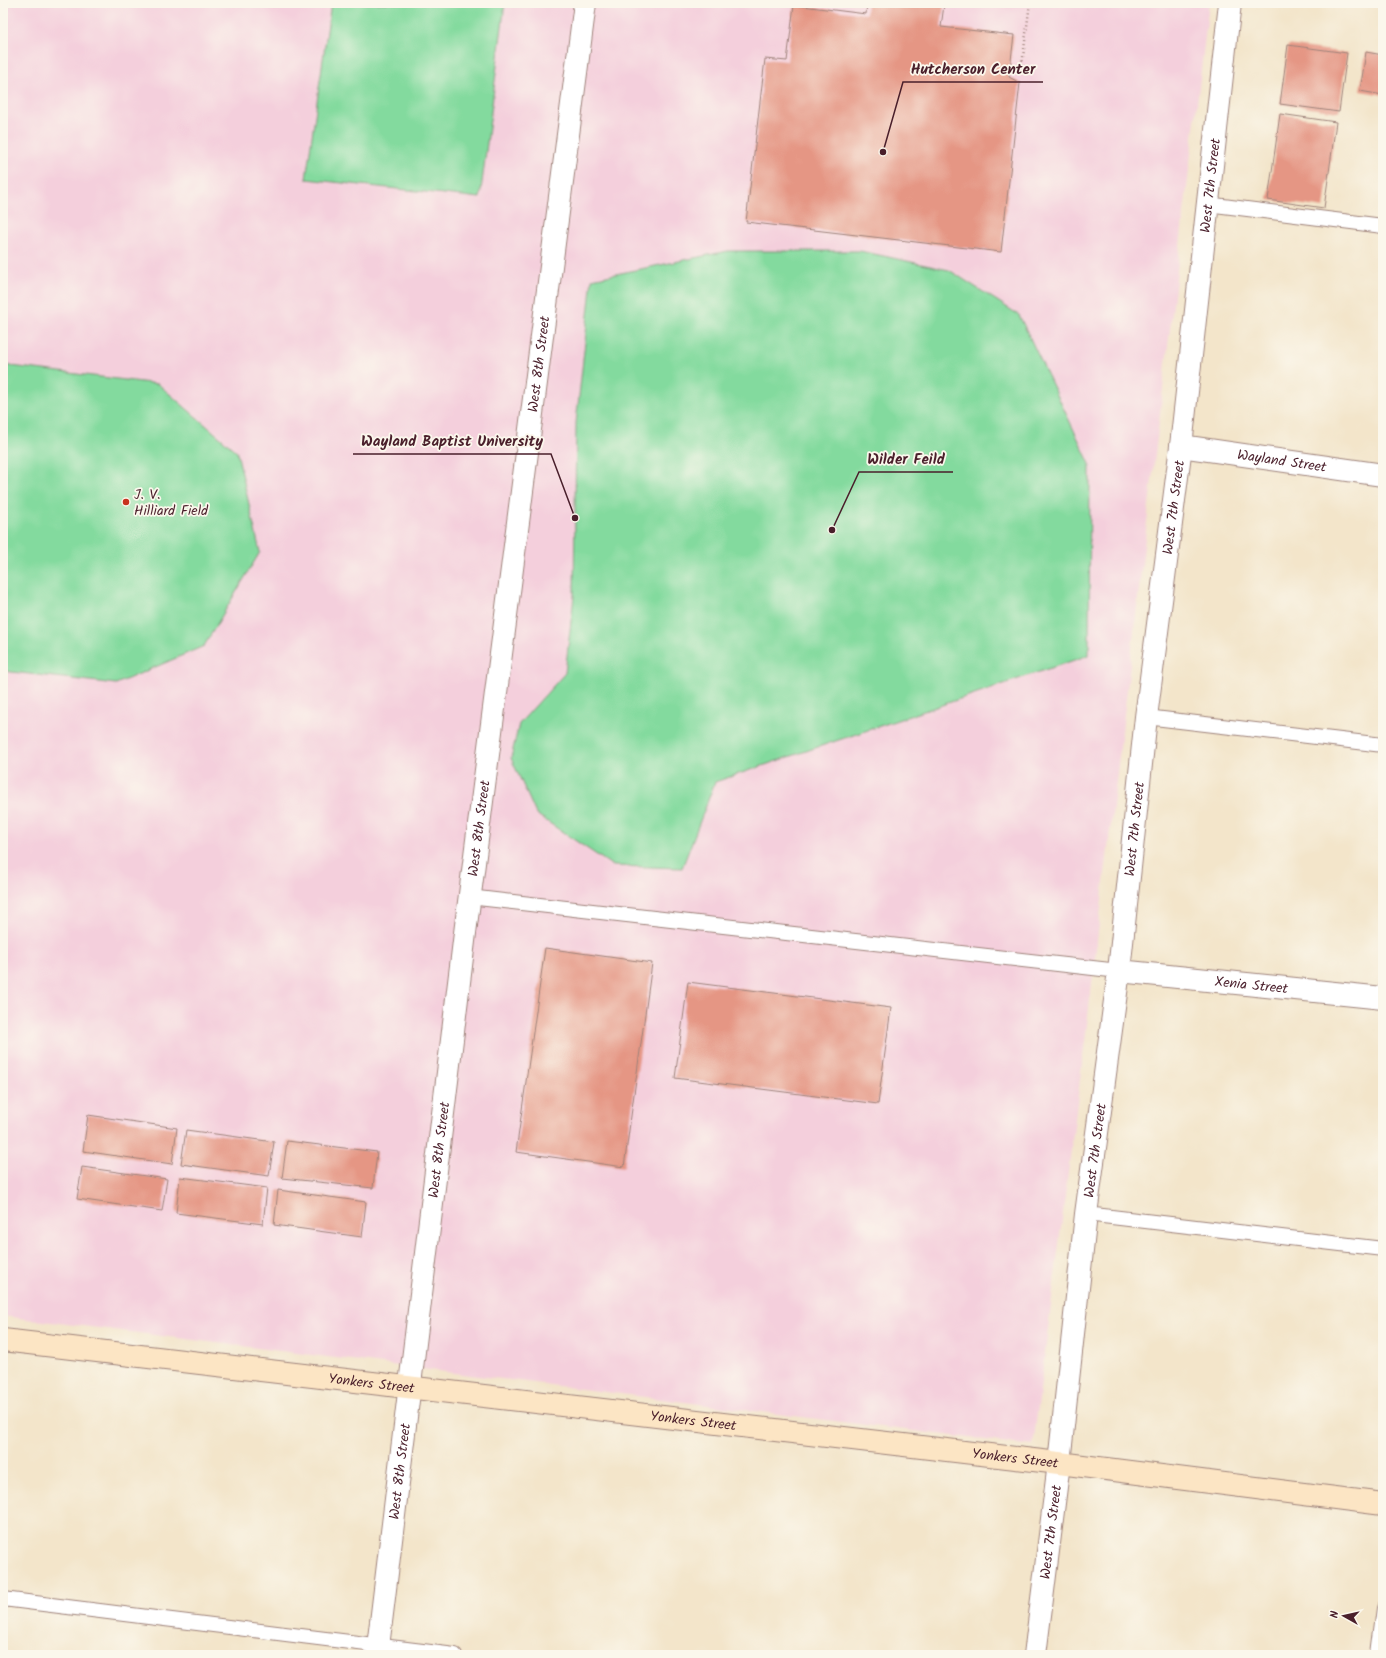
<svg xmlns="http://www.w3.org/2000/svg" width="1386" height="1658" font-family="Kalam,sans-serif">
  <rect width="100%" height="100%" fill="#fbf7ec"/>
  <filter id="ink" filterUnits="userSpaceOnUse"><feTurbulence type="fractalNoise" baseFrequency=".025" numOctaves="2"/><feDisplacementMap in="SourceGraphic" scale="8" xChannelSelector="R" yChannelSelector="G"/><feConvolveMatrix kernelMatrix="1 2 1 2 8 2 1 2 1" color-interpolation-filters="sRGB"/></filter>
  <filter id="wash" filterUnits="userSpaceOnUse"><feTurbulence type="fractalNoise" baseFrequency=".012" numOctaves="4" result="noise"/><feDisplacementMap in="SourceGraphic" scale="16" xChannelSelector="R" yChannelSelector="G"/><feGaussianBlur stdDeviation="0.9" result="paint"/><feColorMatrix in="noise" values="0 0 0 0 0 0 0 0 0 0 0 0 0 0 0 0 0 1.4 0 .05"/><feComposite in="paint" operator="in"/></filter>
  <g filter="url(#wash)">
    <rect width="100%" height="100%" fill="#f3e5ca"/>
    <path fill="#f4cfdc" d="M3 3H1209L1086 1033 1033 1446 3 1316Z"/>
    <g fill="#83da9e" stroke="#667c64">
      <path d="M331 3H505L480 198 306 179Z"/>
      <path d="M728 251H860L949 270 1019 315 1090 464 1089 655 715 782 682 868 613 866 536 814 511 758 519 724 565 673 574 596 576 423 592 279Z"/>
      <path d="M3 365 158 384 237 452 260 552 204 646 116 684 3 671Z"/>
    </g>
    <g id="blocks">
      <g fill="#e59684">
        <path d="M867 3H926L944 5 941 27 1014 35 1009 77 1020 83 1001 252 746 222 765 59 787 61 794 5 866 14Z"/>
        <path d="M1288 45 1347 53 1339 112 1280 104Z"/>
        <path d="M1366 52 1383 55V95L1360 91Z"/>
        <path d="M1280 114 1336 122 1324 208 1268 200Z"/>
        <path d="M545 948 652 963 624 1167 516 1152Z"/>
        <path d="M688 982 891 1008 878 1104 675 1078Z"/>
        <path d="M88 1115 177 1128 172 1164 83 1151Z"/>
        <path d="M186 1130 274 1142 269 1176 181 1164Z"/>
        <path d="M287 1141 377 1152 373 1188 282 1178Z"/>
        <path d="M82 1167 167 1179 162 1211 77 1199Z"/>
        <path d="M180 1177 267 1188 263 1224 176 1213Z"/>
        <path d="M278 1190 366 1202 362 1237 274 1225Z"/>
      </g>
    </g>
  </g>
  <g filter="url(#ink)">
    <use href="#blocks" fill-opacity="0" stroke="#9e827a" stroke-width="1"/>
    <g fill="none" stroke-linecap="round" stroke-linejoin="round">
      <defs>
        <g id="lane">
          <path d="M1207 204 1383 226"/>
          <path d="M1146 717 1383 745"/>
          <path d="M469 897 1119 971"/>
          <path d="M1086 1214 1383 1249"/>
          <path d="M3 1599 455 1655"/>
          <path d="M1377 1655 1383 1608"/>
        </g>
        <g id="street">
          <path id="s1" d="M1181 446 1383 475"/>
          <path id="s2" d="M1119 971 1383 998"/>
          <path id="s3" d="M377 1655 465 933 585 3"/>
          <path id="s4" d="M1035 1655 1059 1463 1086 1214 1119 971 1146 717 1181 446 1230 3"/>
        </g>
        <g id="secondary">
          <path id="s5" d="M3 1340 1059 1463 1383 1504"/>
        </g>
      </defs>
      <use href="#lane" stroke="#9e827a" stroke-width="16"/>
      <use href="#street" stroke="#9e827a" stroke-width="24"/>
      <use href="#secondary" stroke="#9e827a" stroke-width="24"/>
      <path stroke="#9e827a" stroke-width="2.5" stroke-dasharray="1 3" stroke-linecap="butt" d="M1022 65 1030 3"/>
      <use href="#lane" stroke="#fff" stroke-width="14"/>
      <use href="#street" stroke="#fff" stroke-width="22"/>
      <use href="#secondary" stroke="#fce5c4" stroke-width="22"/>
    </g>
  </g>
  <circle fill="#c8321e" stroke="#fbf7ec" stroke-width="1.5" cx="126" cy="502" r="4"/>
  <g text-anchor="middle" stroke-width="3.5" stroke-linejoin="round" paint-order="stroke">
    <g font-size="14" fill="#4a1f2b" stroke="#fbf7ec">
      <text dy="5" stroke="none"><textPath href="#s4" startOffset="1480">West 7th Street</textPath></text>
      <text dy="5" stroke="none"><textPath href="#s3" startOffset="1301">West 8th Street</textPath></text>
      <text dy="5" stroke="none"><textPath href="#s1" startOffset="102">Wayland Street</textPath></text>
      <text dy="5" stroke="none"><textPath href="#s4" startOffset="1156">West 7th Street</textPath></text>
      <text dy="5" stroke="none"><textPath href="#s3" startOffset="833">West 8th Street</textPath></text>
      <text dy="5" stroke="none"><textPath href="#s4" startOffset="832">West 7th Street</textPath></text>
      <text dy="5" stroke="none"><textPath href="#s2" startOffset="133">Xenia Street</textPath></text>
      <text dy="5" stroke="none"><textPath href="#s3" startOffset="509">West 8th Street</textPath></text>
      <text dy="5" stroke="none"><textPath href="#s4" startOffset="508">West 7th Street</textPath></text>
      <text dy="5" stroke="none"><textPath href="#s5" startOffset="371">Yonkers Street</textPath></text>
      <text dy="5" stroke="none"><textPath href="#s5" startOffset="695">Yonkers Street</textPath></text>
      <text dy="5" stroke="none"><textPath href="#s5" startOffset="1019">Yonkers Street</textPath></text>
      <text dy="5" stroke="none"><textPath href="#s3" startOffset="185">West 8th Street</textPath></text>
      <text dy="5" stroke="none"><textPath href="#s4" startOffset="124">West 7th Street</textPath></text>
    </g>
    <g font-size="14" fill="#4a1f2b" stroke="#fbf7ec" text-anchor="start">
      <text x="134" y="499">J. V.<tspan x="134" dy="16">Hilliard Field</tspan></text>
    </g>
  </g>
  <path fill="none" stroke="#4a1f2b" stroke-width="1.5" d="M883 152L903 82H1043M575 518L551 454H353M832 530L859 472H953"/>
  <g fill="#4a1f2b" stroke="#fbf7ec" stroke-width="1.5">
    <circle cx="883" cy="152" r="4"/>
    <circle cx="575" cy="518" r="4"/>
    <circle cx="832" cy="530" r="4"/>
  </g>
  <g font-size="15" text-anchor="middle" font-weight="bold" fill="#4a1f2b" stroke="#fbf7ec" stroke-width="3.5" stroke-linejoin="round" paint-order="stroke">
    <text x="973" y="74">Hutcherson Center</text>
    <text x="452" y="446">Wayland Baptist University</text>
    <text x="906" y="464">Wilder Feild</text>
  </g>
  <rect width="1386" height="1658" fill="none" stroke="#fbf7ec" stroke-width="16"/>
  <g transform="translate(1344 1616) rotate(278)" stroke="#fbf7ec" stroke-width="3" paint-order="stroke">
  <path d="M0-3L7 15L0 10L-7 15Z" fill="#4a1f2b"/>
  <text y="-6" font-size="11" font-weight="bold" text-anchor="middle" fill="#4a1f2b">N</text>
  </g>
</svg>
